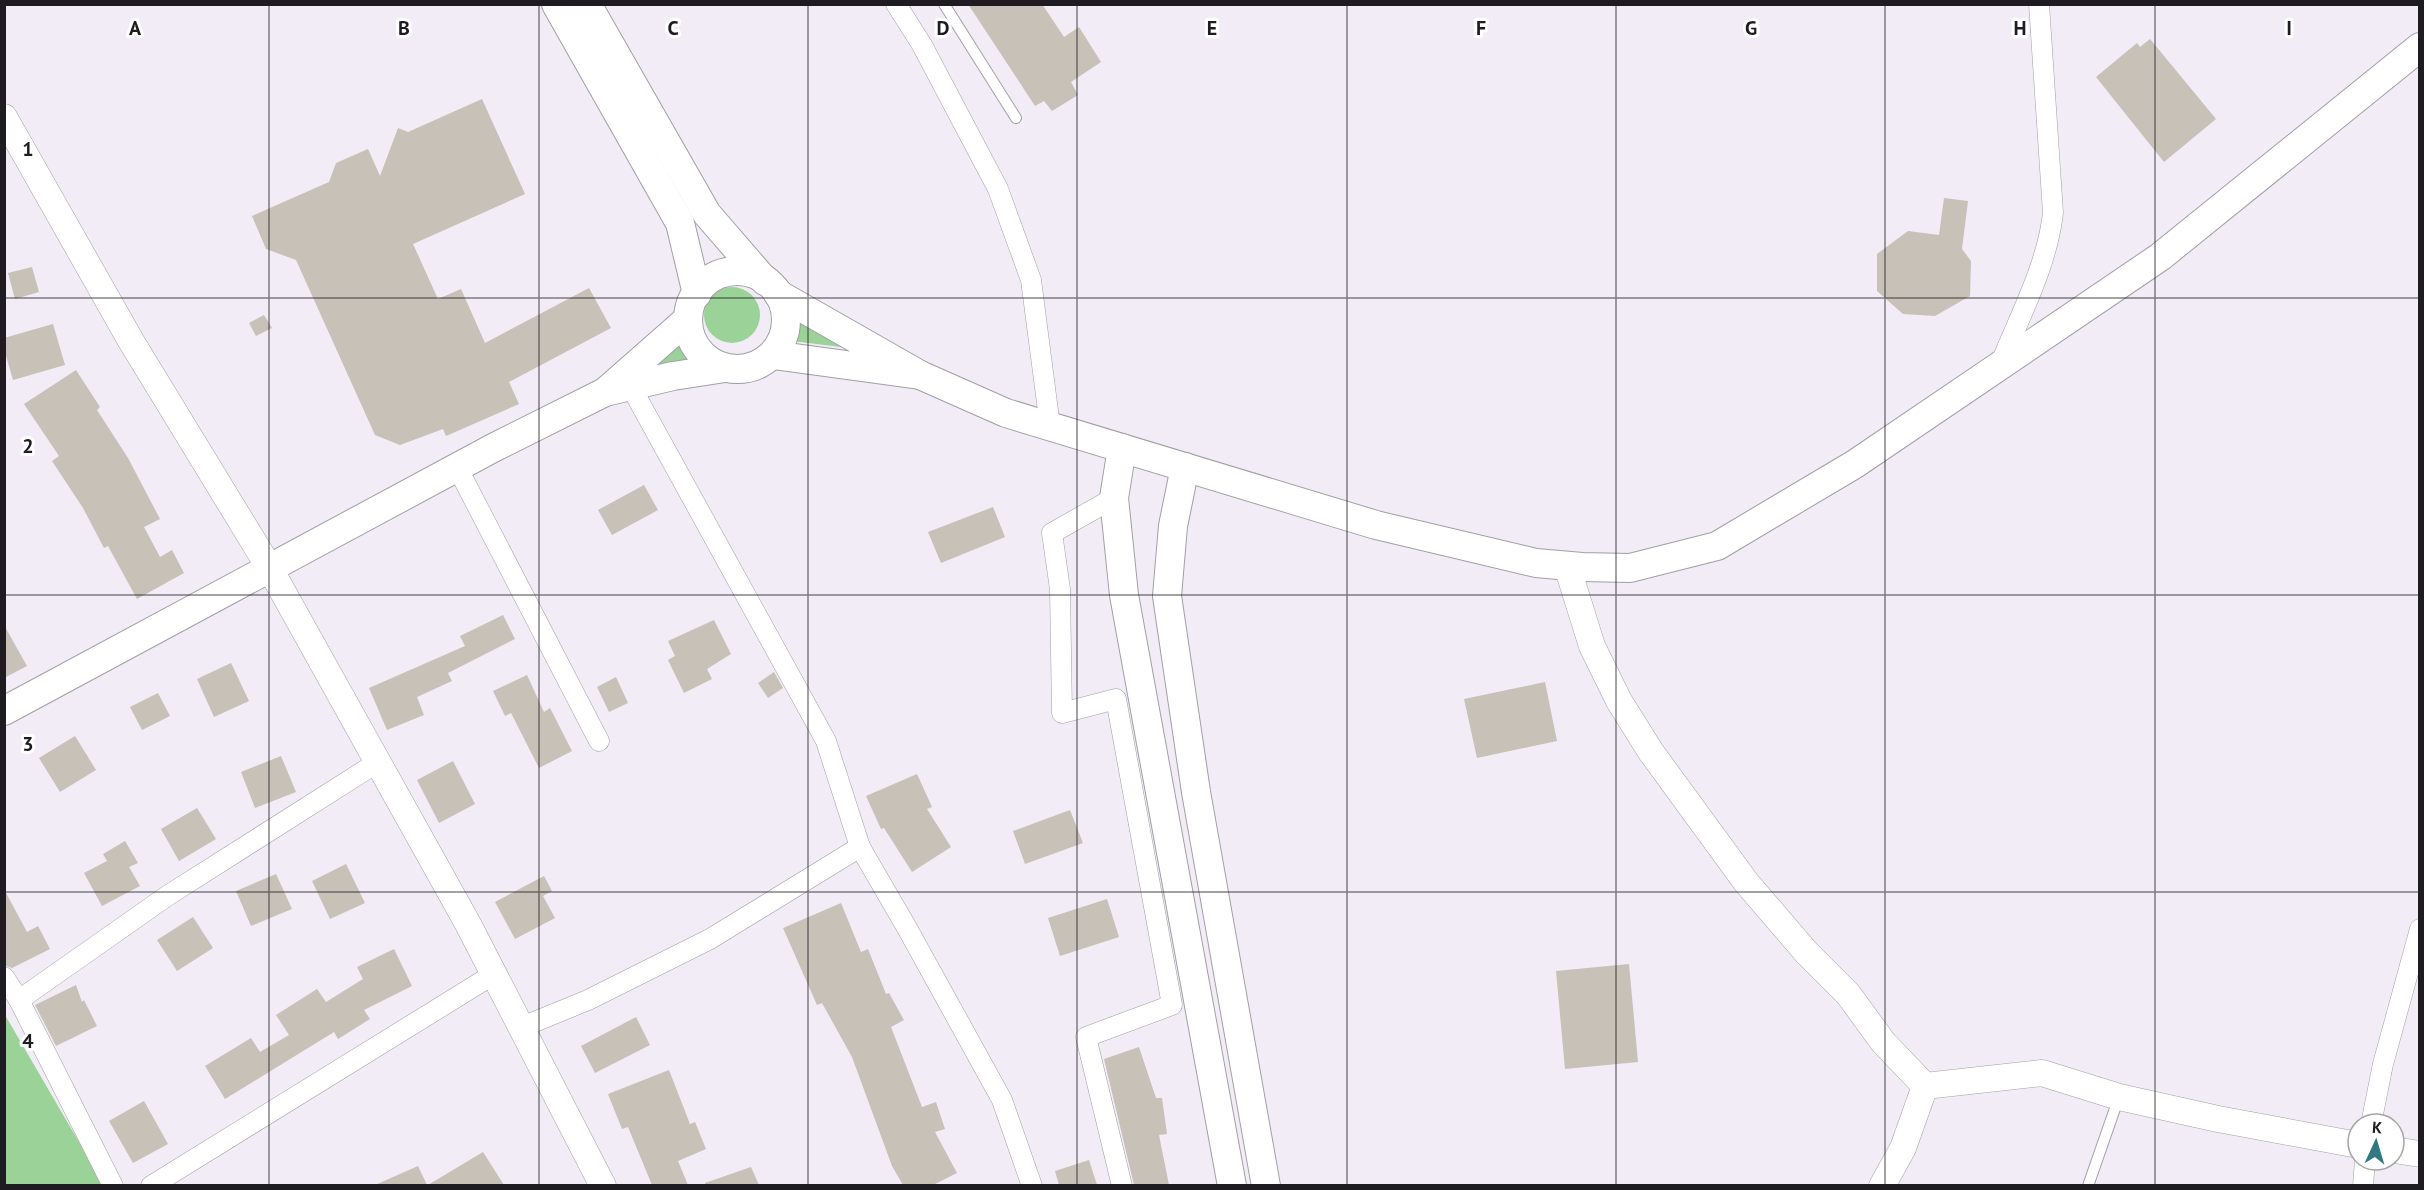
<svg xmlns="http://www.w3.org/2000/svg" width="2424" height="1190" font-family="'PT Sans',sans-serif">
  <rect width="100%" height="100%" fill="#f1ecf6"/>
  <g fill="#9ad298">
    <circle cx="732" cy="315" r="28"/>
    <path d="M796 319 857 349 792 341Z"/>
    <path d="M679 346 689 360 643 376Z"/>
    <path d="M5 1015 104 1185H5Z"/>
  </g>
  <g fill="#c7c1b8">
    <path d="M968 4H1042L1064 37 1079 27 1101 62 1071 82 1078 95 1052 111 1044 101 1035 106Z"/>
    <path d="M2150 39 2216 119 2164 162 2096 77 2137 43 2140 47Z"/>
    <path d="M482 99 525 194 413 244 438 299 461 289 485 343 589 288 611 328 509 382 519 404 446 436 443 429 400 445 375 435 296 260 266 249 252 216 329 182 336 163 368 149 380 176 398 128 408 132Z"/>
    <path d="M1944 198 1968 201 1962 249 1971 261 1970 296 1935 316 1903 314 1877 291V254L1908 231 1939 235Z"/>
    <path d="M32 267 39 292 15 299 8 273Z"/>
    <path d="M264 315 272 328 256 336 249 323Z"/>
    <path d="M53 324 65 365 13 380 4 349V338Z"/>
    <path d="M76 370 100 407 97 410 128 458 160 519 144 527 160 557 172 550 184 573 137 599 108 546 104 548 83 508 52 461 59 456 24 404Z"/>
    <path d="M644 485 658 510 612 535 598 510Z"/>
    <path d="M993 507 1005 537 941 563 928 532Z"/>
    <path d="M503 615 515 639 448 673 452 681 417 697 424 715 387 730 369 688 465 646 460 636Z"/>
    <path d="M714 620 731 654 707 669 712 679 684 693 668 660 675 656 668 641Z"/>
    <path d="M4 625 27 666 4 678Z"/>
    <path d="M231 663 249 701 214 717 197 679Z"/>
    <path d="M774 672 783 688 768 698 758 683Z"/>
    <path d="M527 675 544 712 550 708 572 751 539 768 511 713 505 716 493 691Z"/>
    <path d="M616 677 628 703 609 712 597 687Z"/>
    <path d="M1545 682 1557 741 1477 758 1464 699Z"/>
    <path d="M158 693 170 716 142 730 130 707Z"/>
    <path d="M75 736 96 770 60 792 39 758Z"/>
    <path d="M281 756 296 792 255 808 241 772Z"/>
    <path d="M453 761 475 804 439 823 417 780Z"/>
    <path d="M917 774 932 807 927 809 951 847 912 872 884 828 881 829 866 796Z"/>
    <path d="M197 808 216 839 179 861 161 829Z"/>
    <path d="M1070 810 1083 843 1025 864 1013 831Z"/>
    <path d="M125 841 138 863 129 867 140 886 102 906 84 873 107 861 103 854Z"/>
    <path d="M346 864 365 903 330 919 312 881Z"/>
    <path d="M276 874 292 909 251 926 236 891Z"/>
    <path d="M544 876 552 891 543 896 555 918 515 939 495 902Z"/>
    <path d="M4 889 27 932 38 926 50 949 12 968 4 965Z"/>
    <path d="M1107 899 1119 937 1060 956 1048 918Z"/>
    <path d="M841 903 861 952 868 949 886 994 889 993 904 1020 891 1027 922 1107 936 1102 945 1129 935 1132 957 1173 933 1185H903L892 1166 852 1057 822 1003 817 1005 783 928Z"/>
    <path d="M193 917 213 948 177 971 157 940Z"/>
    <path d="M394 949 412 986 364 1010 370 1019 338 1039 334 1032 225 1099 205 1066 251 1038 260 1052 289 1035 276 1015 317 989 326 1002 363 979 357 967Z"/>
    <path d="M1629 964 1638 1062 1565 1069 1556 971Z"/>
    <path d="M76 985 82 1002 84 1000 97 1026 56 1046 35 1005Z"/>
    <path d="M636 1017 650 1045 595 1073 581 1046Z"/>
    <path d="M1139 1047 1156 1098H1162L1167 1134 1159 1135 1169 1185H1134L1104 1059Z"/>
    <path d="M669 1070 690 1124 695 1122 706 1149 678 1161 688 1185H652L628 1127 622 1129 608 1094Z"/>
    <path d="M144 1101 168 1144 133 1163 109 1121Z"/>
    <path d="M483 1152 504 1185H428Z"/>
    <path d="M1089 1160 1097 1185H1059L1055 1171Z"/>
    <path d="M418 1166 427 1185H375Z"/>
    <path d="M751 1167 759 1185H705V1183Z"/>
  </g>
  <g fill="none" stroke-linecap="round" stroke-linejoin="round">
    <defs>
      <g id="service">
        <path d="M944 4 1016 118"/>
        <path d="M2088 1186 2119 1097"/>
      </g>
      <g id="minor">
        <path d="M896 4 922 45 998 189 1031 280 1050 426"/>
        <path d="M2000 365C2020 315 2047 266 2053 213L2039 4"/>
        <path d="M631 387 826 741 860 847"/>
        <path d="M457 467 599 741"/>
        <path d="M1114 498 1052 533 1060 589 1062 713 1116 699 1172 1005 1086 1037 1122 1186"/>
        <path d="M4 977 19 1000 113 1186"/>
        <path d="M19 1000 167 896 378 762"/>
        <path d="M522 1027 588 1000 710 939 860 847 907 928 1002 1100 1032 1186"/>
        <path d="M2371 1124 2383 1064 2420 929"/>
        <path d="M151 1186 494 974"/>
        <path d="M2363 1186 2365 1160"/>
      </g>
      <g id="tertiary">
        <path d="M4 117 131 341 269 567 468 924 603 1186"/>
        <path d="M1567 566 1592 646 1619 701 1651 752 1746 882 1806 952 1848 994 1883 1042 1925 1086 2042 1073 2119 1097 2218 1119 2358 1145"/>
        <path d="M2394 1150 2420 1154"/>
        <path d="M1882 1186 1903 1148 1925 1086"/>
      </g>
      <g id="secondary">
        <path d="M556 4 680 223 697 294"/>
        <path d="M587 4 707 214 765 281"/>
        <circle cx="737" cy="320" r="49"/>
        <path d="M688 319 605 392 673 376 725 368"/>
        <path d="M773 355 920 375 778 294"/>
        <path d="M920 375 1006 413 1376 525 1536 563 1582 567 1630 568 1717 546 1855 464 2160 257 2420 47"/>
        <path d="M1122 448 1114 498 1124 595 1232 1186"/>
        <path d="M1185 467 1173 526 1167 596 1196 792 1266 1186"/>
        <path d="M4 711 493 448 605 392"/>
      </g>
    </defs>
    <use href="#service" stroke="#a29ea7" stroke-width="12"/>
    <use href="#minor" stroke="#a29ea7" stroke-width="21"/>
    <use href="#tertiary" stroke="#a29ea7" stroke-width="27"/>
    <use href="#secondary" stroke="#a29ea7" stroke-width="30"/>
    <use href="#service" stroke="#fff" stroke-width="10"/>
    <use href="#minor" stroke="#fff" stroke-width="20"/>
    <use href="#tertiary" stroke="#fff" stroke-width="26"/>
    <use href="#secondary" stroke="#fff" stroke-width="28"/>
  </g>
  <path fill="none" stroke="#1e1c20" stroke-width="1.5" stroke-opacity="0.55" d="M269 4V1186M539 4V1186M808 4V1186M1077 4V1186M1347 4V1186M1616 4V1186M1885 4V1186M2155 4V1186M4 298H2420M4 595H2420M4 892H2420"/>
  <g font-size="20" text-anchor="middle" font-weight="bold" fill="#1e1c20" stroke="#fff" stroke-width="6" stroke-linejoin="round" paint-order="stroke">
    <text x="135" y="35">A</text>
    <text x="404" y="35">B</text>
    <text x="673" y="35">C</text>
    <text x="943" y="35">D</text>
    <text x="1212" y="35">E</text>
    <text x="1481" y="35">F</text>
    <text x="1751" y="35">G</text>
    <text x="2020" y="35">H</text>
    <text x="2289" y="35">I</text>
    <text x="28" y="156">1</text>
    <text x="28" y="453">2</text>
    <text x="28" y="751">3</text>
    <text x="28" y="1048">4</text>
  </g>
  <rect width="2424" height="1190" fill="none" stroke="#1e1c20" stroke-width="12"/>
  <g transform="translate(2376 1142) rotate(4)"><circle r="28" fill="#ffffff" stroke="#a5a4a6" stroke-width="1.5"/>
  <path d="M0-4.5L10 22L0 15L-10 22Z" fill="#317980"/>
  <text y="-9" font-size="16" font-weight="bold" text-anchor="middle" fill="#1e1c20">K</text>
  </g>
</svg>
